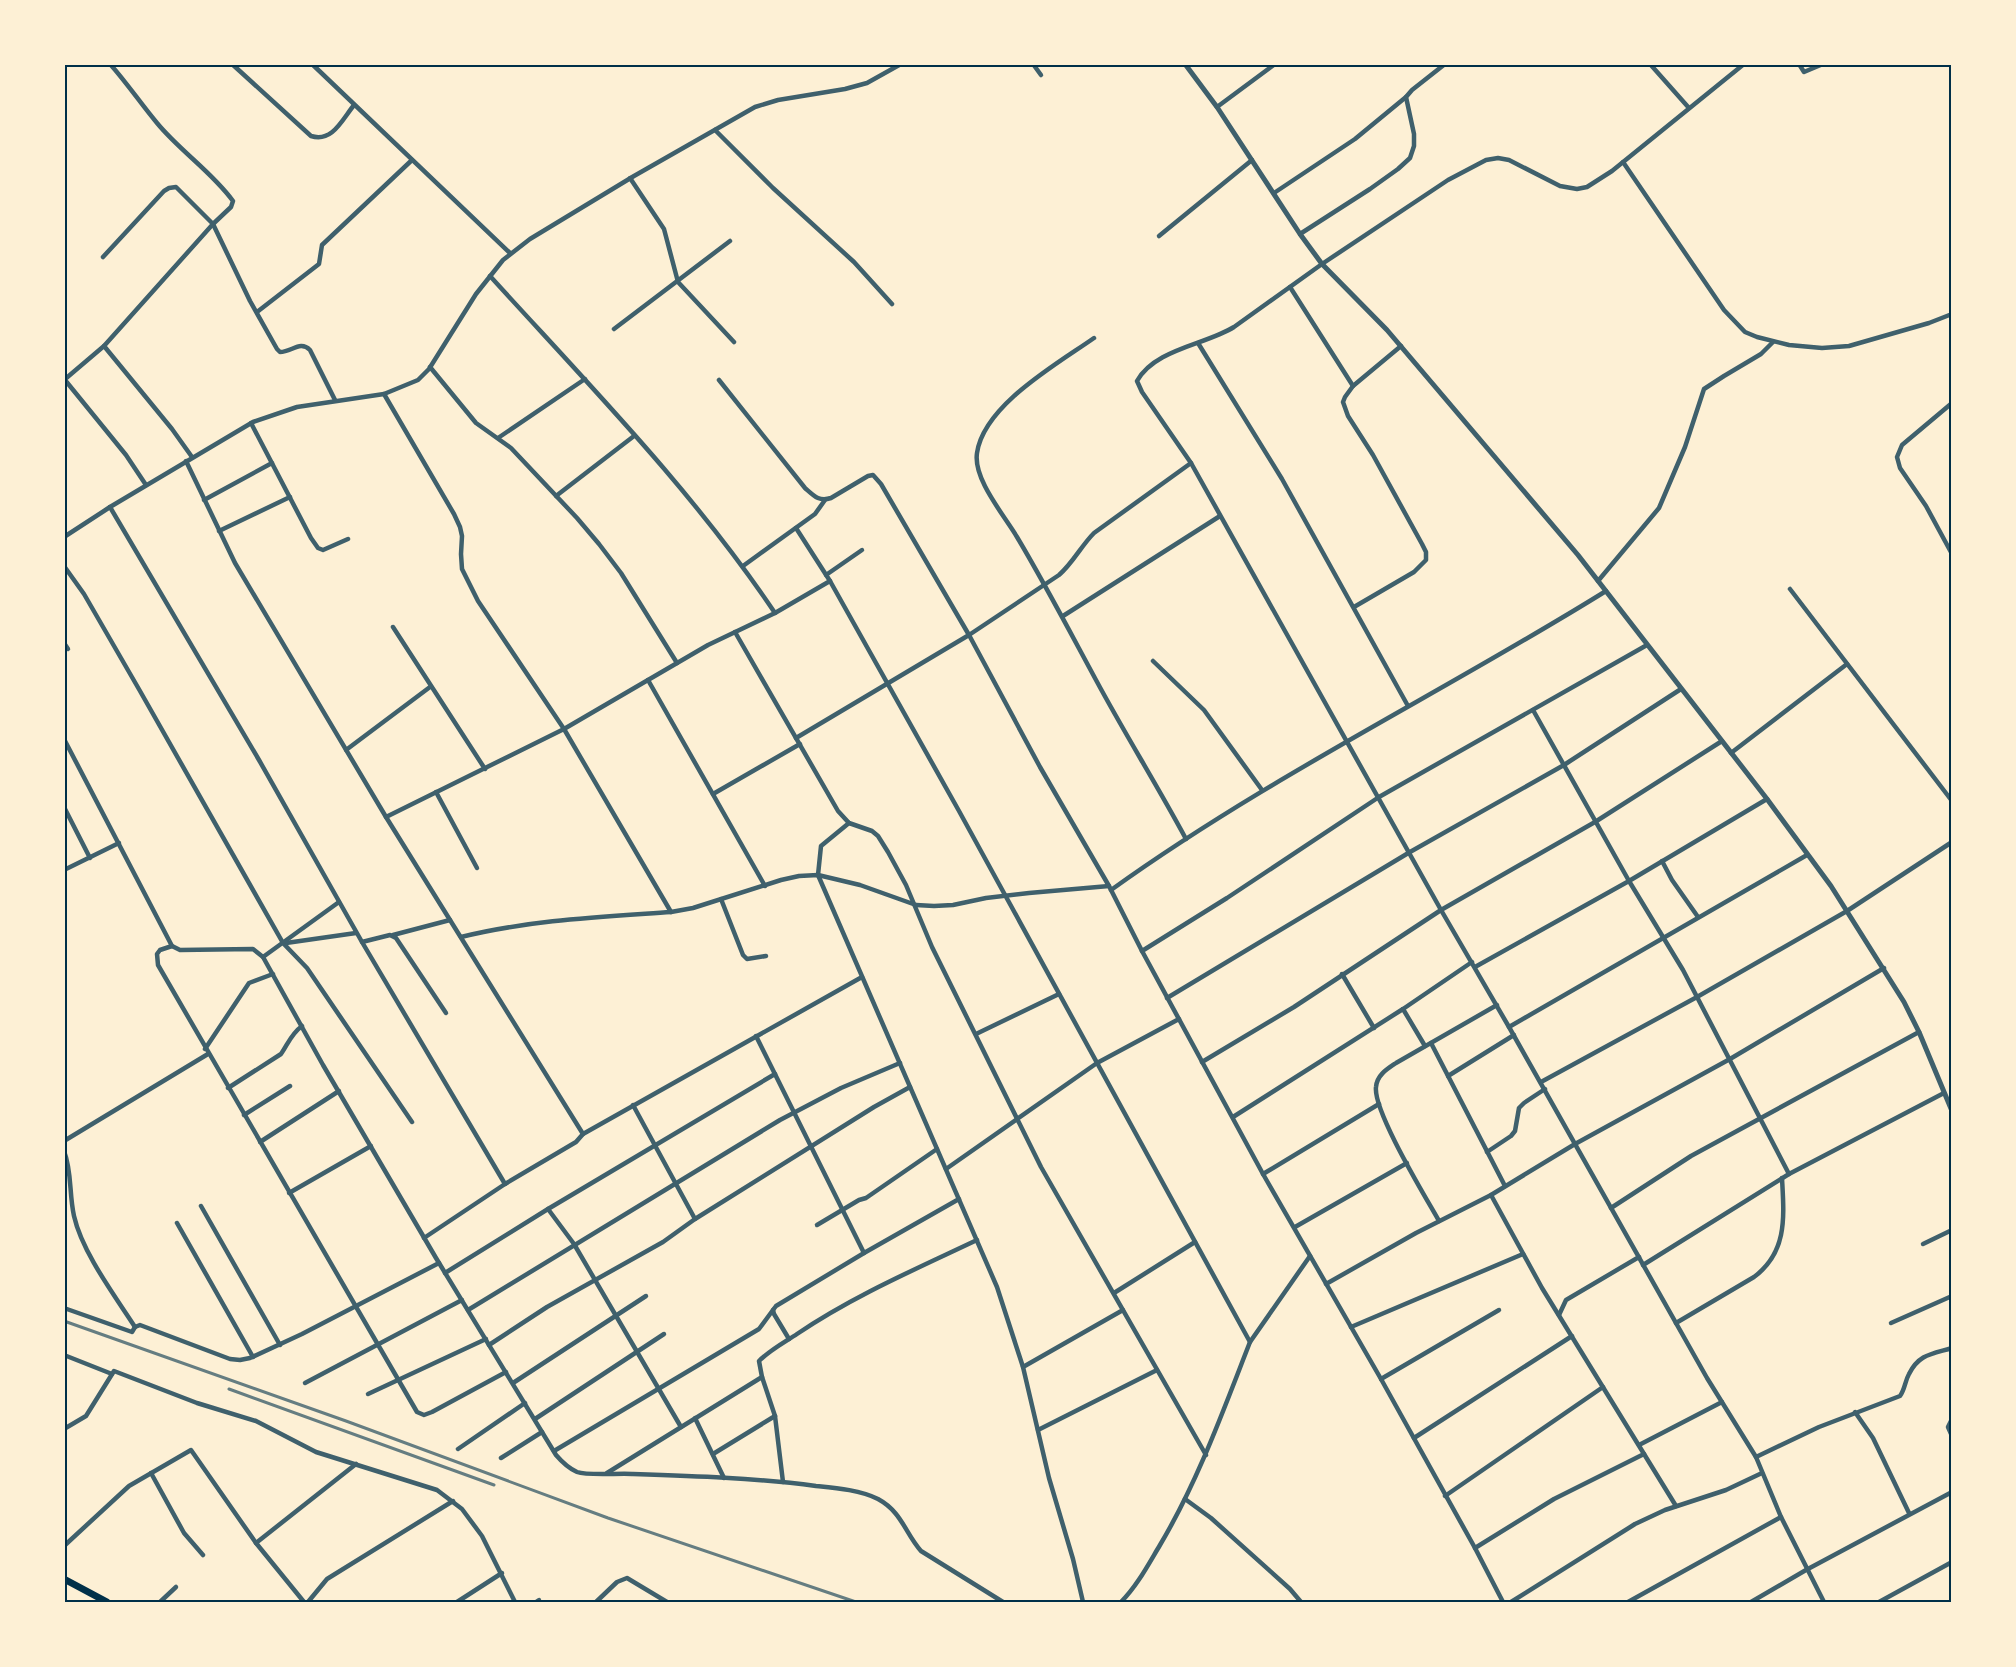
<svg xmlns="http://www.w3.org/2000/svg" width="2016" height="1667" font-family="'Sofia Sans Condensed',sans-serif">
  <rect width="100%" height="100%" fill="#fdf0d5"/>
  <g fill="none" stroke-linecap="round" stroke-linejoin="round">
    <g stroke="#3f606c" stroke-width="4.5">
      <path d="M232 64 311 136C332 143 342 120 354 105"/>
      <path d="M312 64 510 253"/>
      <path d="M1033 64 1041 75"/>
      <path d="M1650 64 1689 108"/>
      <path d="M1744 64 1612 171 1587 187 1577 189 1560 186 1509 160 1498 158 1486 160 1448 180 1322 264 1234 327C1205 345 1155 349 1137 381L1142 392 1191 463 1441 910 1509 1027 1707 1378 1756 1457 1781 1517 1824 1602"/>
      <path d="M1799 64 1804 72 1823 64"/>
      <path d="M1217 107 1275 64"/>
      <path d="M715 130 773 188 854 262 892 304"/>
      <path d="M1623 162 1724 310 1745 332 1757 337 1789 345 1822 348 1849 346 1929 323 1952 314"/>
      <path d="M630 178 664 229 678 282 734 342"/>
      <path d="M1274 193 1355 139 1406 97"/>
      <path d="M1300 234 1370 189 1398 169 1410 158 1414 146V134L1406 97 1412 90 1445 64"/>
      <path d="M1159 236 1252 160"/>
      <path d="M103 257 164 191 169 188 176 187 213 224 250 301 277 349 280 352C292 352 300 340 310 350L335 400"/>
      <path d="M490 276C589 385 693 491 775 613"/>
      <path d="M1290 287 1353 386"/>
      <path d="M257 312 319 264 322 245 412 160"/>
      <path d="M614 329 730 241"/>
      <path d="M1094 338C1057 364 984 405 977 453 973 479 1004 515 1017 537 1045 584 1070 632 1096 680 1125 734 1157 785 1186 839"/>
      <path d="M1198 343 1282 479 1408 706"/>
      <path d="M104 346 172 429 192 457"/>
      <path d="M430 367 476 423 511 448 577 518 599 544 621 573 677 663"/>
      <path d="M64 380 104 346 213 224 231 207 233 201C212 172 180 151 157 123 141 104 127 83 110 64"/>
      <path d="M65 380 126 455 146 485"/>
      <path d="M719 380 805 488C814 496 819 502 831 498L868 476 873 475 881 484 969 635 1040 767 1109 886 1142 951 1263 1174 1381 1379 1475 1548 1503 1602"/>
      <path d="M384 394 454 514 460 527 462 536 461 554 462 569 478 601 564 729 671 912"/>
      <path d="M1952 403 1902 445 1897 457 1900 468 1926 506 1952 554"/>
      <path d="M251 423 311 538 318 548 323 550 348 539"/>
      <path d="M498 438 585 379"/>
      <path d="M186 461 235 563 386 817 583 1134 576 1142 505 1184 424 1238"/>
      <path d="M556 496 634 436"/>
      <path d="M204 500 272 463"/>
      <path d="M110 507 259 760 362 942 505 1184"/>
      <path d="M796 528 830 581 959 811 1250 1342C1223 1411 1198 1481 1160 1545 1148 1565 1137 1586 1121 1602"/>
      <path d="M219 531 290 497"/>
      <path d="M64 537 110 507 253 422 297 407 384 394 418 380 429 369 476 294 503 260 530 239 634 176 755 107 778 100 845 89 867 83 901 64"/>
      <path d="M64 566 84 594 140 691 283 943 307 968 412 1122"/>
      <path d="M743 566 815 514 825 500"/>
      <path d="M826 575 862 550"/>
      <path d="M1598 581 1659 508 1685 447 1704 389 1724 376 1761 354 1773 342"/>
      <path d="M1790 589 1952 801"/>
      <path d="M1354 607 1414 572 1426 560V552L1422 544 1373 455 1348 416 1343 402 1345 397 1353 386 1401 346"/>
      <path d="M1063 616 1220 516"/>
      <path d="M393 627 485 769"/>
      <path d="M735 632 838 811 849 823 872 831 878 836 888 852 906 885 932 947 1041 1167 1206 1455"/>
      <path d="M64 643 68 649"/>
      <path d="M1153 661 1204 710 1262 790"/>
      <path d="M648 680 765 886"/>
      <path d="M1533 710 1629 881 1683 970 1789 1174"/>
      <path d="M796 738 969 635 1059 575C1073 563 1081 546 1094 533L1191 463"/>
      <path d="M64 739 172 946 180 950 253 949 263 957 323 1065 436 1258 556 1455C562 1462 568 1468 577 1472 588 1476 619 1473 632 1474 693 1476 755 1478 816 1486 836 1488 860 1490 878 1499 902 1512 905 1533 921 1551L1003 1602"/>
      <path d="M346 750 430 687"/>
      <path d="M1731 753 1847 664"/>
      <path d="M436 792 477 868"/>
      <path d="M713 794 800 744"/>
      <path d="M64 807 90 858"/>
      <path d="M386 817 564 729 708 645 775 613 830 581"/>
      <path d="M849 823 821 846 818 875 997 1287 1023 1367 1049 1478 1073 1559 1083 1602"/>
      <path d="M1662 861 1672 880 1698 917"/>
      <path d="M64 870 119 843"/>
      <path d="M1111 890C1268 777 1442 693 1606 591"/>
      <path d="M721 899 743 955 747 959 766 956"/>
      <path d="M393 935 450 920"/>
      <path d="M461 937C530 920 600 917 671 912L693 908 781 880 799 876 818 875 860 885 916 905 934 906 953 905 986 898 1029 893 1109 886"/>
      <path d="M362 942 390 935 396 938 446 1013"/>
      <path d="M286 943 356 933"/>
      <path d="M172 946 160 950 157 954 158 965 417 1412 424 1415 432 1412 506 1372"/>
      <path d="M1142 951 1227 898 1379 797 1647 645"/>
      <path d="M263 957 339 902"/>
      <path d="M1475 967 1629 881 1767 799"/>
      <path d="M1342 974 1374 1028"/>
      <path d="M1167 998 1410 852 1564 765 1681 689"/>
      <path d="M1403 1009 1425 1046"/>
      <path d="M1509 1027 1807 855"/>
      <path d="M976 1034 1059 994"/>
      <path d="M756 1036 864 1253"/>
      <path d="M1431 1043 1505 1186"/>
      <path d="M205 1049 249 983 273 974"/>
      <path d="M1202 1062 1294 1007 1441 910 1595 822 1722 741"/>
      <path d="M1448 1076 1514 1035"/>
      <path d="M1541 1082 1697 997 1847 911 1952 842"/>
      <path d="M228 1088 281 1054C288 1044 291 1034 302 1026"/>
      <path d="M633 1105 695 1219"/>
      <path d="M244 1115 290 1086"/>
      <path d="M1233 1117 1403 1009 1472 962"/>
      <path d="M583 1134 862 977"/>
      <path d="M64 1141 208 1054"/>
      <path d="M260 1142 339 1091"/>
      <path d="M64 1151C72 1171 69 1194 74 1216 82 1252 115 1296 135 1327"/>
      <path d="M1487 1152 1511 1136 1515 1131 1519 1108 1524 1103 1545 1089"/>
      <path d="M946 1169 1097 1063 1179 1019"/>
      <path d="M1263 1174 1379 1104"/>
      <path d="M289 1193 371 1146"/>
      <path d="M1491 1195 1542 1288 1676 1506"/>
      <path d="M201 1206 280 1345"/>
      <path d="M1611 1208 1691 1156 1919 1032"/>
      <path d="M548 1209 574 1244 681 1427"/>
      <path d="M1439 1221C1425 1196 1373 1111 1376 1087 1377 1075 1387 1069 1396 1063L1497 1005"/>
      <path d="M177 1223 253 1357"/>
      <path d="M817 1225 859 1200 866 1198 937 1149"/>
      <path d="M1295 1227 1407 1163"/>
      <path d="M1923 1244 1952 1230"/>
      <path d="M1643 1265 1789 1174 1944 1093"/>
      <path d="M445 1273 548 1209 775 1074"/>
      <path d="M1326 1284 1416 1233 1491 1195 1575 1144 1730 1059 1884 968"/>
      <path d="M1114 1293 1195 1242"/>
      <path d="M64 1308 132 1332 135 1327 140 1325 230 1359 240 1360 250 1358 302 1334 439 1263"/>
      <path d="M468 1310 780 1120 841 1088 900 1063"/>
      <path d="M1559 1315 1566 1300 1639 1257"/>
      <path d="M1676 1323 1754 1277C1788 1252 1784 1216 1782 1178"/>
      <path d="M1891 1323 1952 1296"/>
      <path d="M1351 1327 1523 1254"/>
      <path d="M789 1339 774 1314 773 1310 776 1306 864 1253 959 1199"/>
      <path d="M1250 1342 1310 1256"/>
      <path d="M489 1345 547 1307 663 1242 695 1219 874 1107 910 1087"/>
      <path d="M64 1355 112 1374"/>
      <path d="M1023 1367 1123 1310"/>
      <path d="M1381 1379 1499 1310"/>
      <path d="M305 1383 462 1300"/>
      <path d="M513 1383 646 1296"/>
      <path d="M368 1394 486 1339"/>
      <path d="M1855 1412 1873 1438 1909 1513"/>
      <path d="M695 1418 724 1478"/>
      <path d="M535 1419 664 1334"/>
      <path d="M1952 1419 1948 1427 1952 1436"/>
      <path d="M64 1429 86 1416 114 1371 197 1403 256 1421 316 1452 437 1490 462 1509 482 1536 515 1602"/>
      <path d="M1038 1430 1157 1370"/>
      <path d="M1414 1438 1572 1336"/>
      <path d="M1639 1445 1722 1402"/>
      <path d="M458 1449 525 1403"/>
      <path d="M554 1451 759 1329 773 1310"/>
      <path d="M713 1454 775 1416"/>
      <path d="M1756 1457 1819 1427 1900 1396C1905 1389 1905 1381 1909 1374 1919 1354 1932 1354 1952 1348"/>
      <path d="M501 1458 542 1432"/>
      <path d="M151 1473 184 1533 203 1555"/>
      <path d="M607 1473 762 1377"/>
      <path d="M783 1482 775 1416 762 1377 759 1361C770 1350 785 1342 797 1334 853 1296 916 1269 977 1240"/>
      <path d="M1445 1496 1603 1387"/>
      <path d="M1185 1499 1211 1518 1290 1589 1301 1602"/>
      <path d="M256 1543 356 1464"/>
      <path d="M64 1546 129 1486 191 1450 256 1543 304 1602"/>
      <path d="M1475 1548 1554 1499 1644 1454"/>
      <path d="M160 1602 176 1587"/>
      <path d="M308 1602 327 1579 453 1501"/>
      <path d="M457 1602 502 1573"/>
      <path d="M536 1602 539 1600"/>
      <path d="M596 1602 617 1582 627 1578 667 1602"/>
      <path d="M1511 1602 1635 1524 1665 1510 1726 1490 1762 1473"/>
      <path d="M1628 1602 1781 1517"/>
      <path d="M1751 1602 1806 1570 1952 1492"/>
      <path d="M1879 1602 1952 1562"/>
    </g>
    <path stroke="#3f606c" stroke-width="5" d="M1185 64 1217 107 1300 234 1322 264 1387 330 1578 555 1767 799 1831 886 1904 1002 1919 1032 1952 1111"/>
    <path stroke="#003049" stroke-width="7" d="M64 1579 107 1602"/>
    <g stroke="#657d81" stroke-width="3">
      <path d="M64 1321 346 1421 608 1518 856 1602"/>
      <path d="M229 1389 494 1485"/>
    </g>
  </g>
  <rect width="2016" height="1667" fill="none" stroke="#fdf0d5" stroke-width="132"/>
  <rect x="66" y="66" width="1884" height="1535" fill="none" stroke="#003049" stroke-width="2"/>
</svg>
